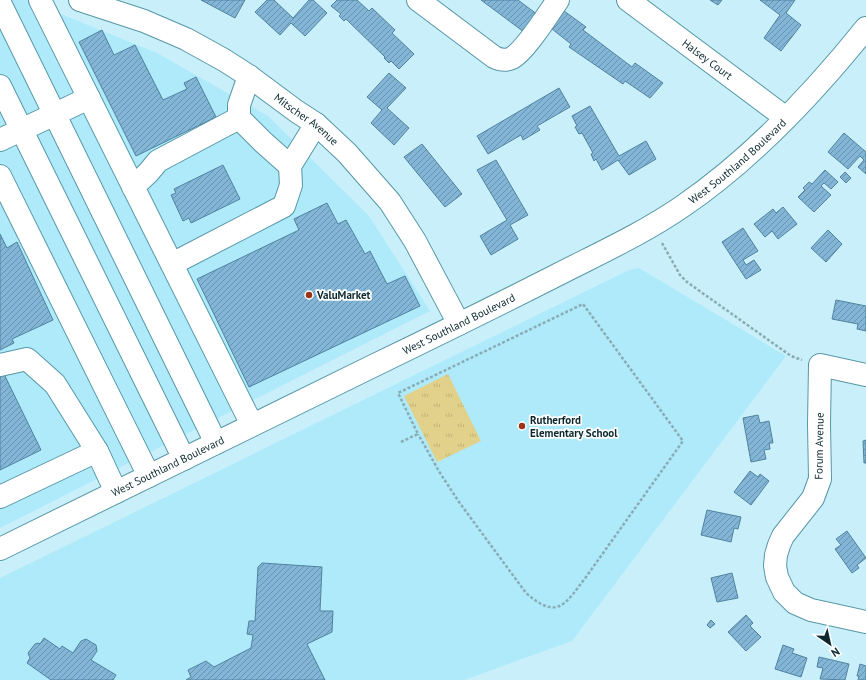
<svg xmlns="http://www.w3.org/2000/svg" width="866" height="680" font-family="'PT Sans',sans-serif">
  <defs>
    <pattern id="park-tufts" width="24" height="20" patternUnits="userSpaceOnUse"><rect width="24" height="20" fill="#e2d18b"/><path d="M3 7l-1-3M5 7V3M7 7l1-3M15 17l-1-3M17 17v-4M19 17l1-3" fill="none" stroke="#c1b378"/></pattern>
    <pattern id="building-hatch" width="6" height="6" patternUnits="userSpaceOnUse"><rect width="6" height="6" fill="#83b6d6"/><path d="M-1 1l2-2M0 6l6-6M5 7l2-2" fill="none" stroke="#6994ae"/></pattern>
  </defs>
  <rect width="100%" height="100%" fill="#c9f0fa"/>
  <g fill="#aeeafa">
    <path d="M0 0H26L157 53 268 116 369 216 430 311 0 528Z"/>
    <path d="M639 268 786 356 572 641 464 680H0V578L629 270Z"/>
  </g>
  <path fill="url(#park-tufts)" d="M448 374 481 441 437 462 404 396Z"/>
  <g fill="url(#building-hatch)" stroke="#5082a0">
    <path d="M201 0H245L235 18Z"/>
    <path d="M267 0H274L293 18 309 0H313L327 13 305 36 291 23 280 35 255 12Z"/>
    <path d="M337 0H357L369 11 372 8 395 30 392 33 414 54 399 69 391 61 389 63 384 58 385 57 346 19 344 21 339 16 341 14 331 6Z"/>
    <path d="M481 0H518L538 15 524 32Z"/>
    <path d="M710 0H722L718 5Z"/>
    <path d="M760 0H795L786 13 801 25 781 51 764 38 780 15Z"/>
    <path d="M560 8 586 27 583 30 632 67 635 63 663 83 650 98 625 81 623 84 569 47 571 44 547 25Z"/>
    <path d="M102 30 114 55 135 45 163 100 187 89 184 83 196 77 216 117 136 156 79 42Z"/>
    <path d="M389 73 406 88 387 108 409 128 394 145 371 123 382 110 367 97Z"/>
    <path d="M559 88 570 107 537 126 540 130 523 140 521 135 488 154 477 136Z"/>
    <path d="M590 106 619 156 646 141 656 159 629 175 618 160 602 170 596 159 594 161 591 154 593 153 582 133 579 134 575 127 577 126 572 116Z"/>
    <path d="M844 133 866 152V174L858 167 864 160 860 156 848 169 828 152Z"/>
    <path d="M422 144 462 194 445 207 404 157Z"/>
    <path d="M496 160 528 215 510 225 518 239 491 255 480 236 507 220 477 170Z"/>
    <path d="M223 165 240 199 191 223 189 218 183 221 171 195 176 193 174 189Z"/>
    <path d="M825 170 838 182 831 189 824 183 821 186 831 195 814 212 798 197 805 190 803 188 809 182 812 184Z"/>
    <path d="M845 172 851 178 846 183 840 177Z"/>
    <path d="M327 203 338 224 346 220 365 254 370 251 387 284 405 276 420 306 249 387 197 279 299 230 294 219Z"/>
    <path d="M783 207 797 224 778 239 772 231 765 237 754 224 773 209 776 213Z"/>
    <path d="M743 228 758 251 743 260 746 265 754 260 761 270 746 279 722 242Z"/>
    <path d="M828 230 842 244 826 262 811 248Z"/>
    <path d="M0 234 7 248 17 242 53 320 12 339 14 343 0 350Z"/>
    <path d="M836 300 866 306V331L857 329 858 324 832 319Z"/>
    <path d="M3 372 41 450 0 470V373Z"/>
    <path d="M758 415 760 423 769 421 773 443H769L770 449 764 450 766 459 751 462 743 418Z"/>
    <path d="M866 440V463H864L863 441Z"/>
    <path d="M750 471 758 477 760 474 769 481 751 505 734 492Z"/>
    <path d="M707 510 741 517 738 529 734 528 731 542 701 535Z"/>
    <path d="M847 531 866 558 857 565 859 568 852 573 835 549 841 545 836 539Z"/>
    <path d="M262 563 322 567 320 611H333L332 632 307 644 325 680H186L191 677 188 670 206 661 214 667 251 648 253 635 247 634 249 621H255L258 567Z"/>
    <path d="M732 573 738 598 717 602 711 578Z"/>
    <path d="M746 615 753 623 750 626 761 637 746 651 728 632Z"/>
    <path d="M711 620 715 624 710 628 707 625Z"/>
    <path d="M44 638 60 649 62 646 73 653 81 641 86 639 96 645 97 651 91 660 116 675 113 680H51L27 663 30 658 28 653 35 644 39 643 40 644Z"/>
    <path d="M783 645 794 649 792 653 807 658 801 677 775 669Z"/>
    <path d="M819 657 849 664 845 680 820 679 823 668 817 667Z"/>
    <path d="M860 664 866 666V680H858L859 676H857Z"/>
  </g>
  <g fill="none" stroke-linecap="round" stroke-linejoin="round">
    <defs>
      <g id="minor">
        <path d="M40 0 252 425"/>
        <path id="s1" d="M80 0 144 21 186 39 224 60 249 76 296 111 316 124 347 153 390 202 415 241 459 324"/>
        <path d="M418 0 494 57C500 60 506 61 512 58 526 50 548 14 558 0"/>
        <path id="s2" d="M628 0 786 118"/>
        <path d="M0 3 216 443"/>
        <path d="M249 76 239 105V118L263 142 290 166"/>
        <path d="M0 86 184 459"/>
        <path d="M0 140 89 98"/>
        <path d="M0 176 149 476"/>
        <path d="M133 187 148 173 158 161 239 118"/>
        <path d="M172 264 284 206 291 185 290 166 316 124"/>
        <path d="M0 365 27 359 55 384 97 451"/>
        <path d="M866 375 820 365 819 424 820 479 813 498 783 536 779 545 776 555 775 566 777 577 784 592 795 603 811 610 866 622"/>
        <path d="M0 497 97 451 116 492"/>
        <path id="s3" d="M0 549C124 487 249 427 373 366 435 336 496 306 557 275 600 253 644 233 683 206 753 158 813 94 866 28"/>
      </g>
    </defs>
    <use href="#minor" stroke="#5697a7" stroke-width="24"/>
    <g stroke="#89acb5" stroke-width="2.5" stroke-dasharray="3 2" stroke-linecap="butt">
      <path d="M662 243 680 275 687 282 791 356 802 360"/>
      <path d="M401 442 418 434 398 393 583 304 683 441 586 577C565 604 558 621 526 593L459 502 440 473 418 434"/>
    </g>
    <use href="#minor" stroke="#fff" stroke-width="22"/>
  </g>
  <g fill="#9c3417" stroke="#fff" stroke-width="1.5">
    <circle cx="309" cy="295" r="4"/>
    <circle cx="522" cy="426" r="4"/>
  </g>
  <g text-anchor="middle" stroke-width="3.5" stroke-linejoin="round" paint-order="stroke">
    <g font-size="11" fill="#0b282e" stroke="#fff">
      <text dy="4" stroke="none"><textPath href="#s2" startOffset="99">Halsey Court</textPath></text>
      <text dy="4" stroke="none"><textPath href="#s1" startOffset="258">Mitscher Avenue</textPath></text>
      <text dy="4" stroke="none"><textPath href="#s3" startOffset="835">West Southland Boulevard</textPath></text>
      <text dy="4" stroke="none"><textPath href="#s3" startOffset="511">West Southland Boulevard</textPath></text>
      <text transform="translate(819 446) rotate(-89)" y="4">Forum Avenue</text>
      <text dy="4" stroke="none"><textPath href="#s3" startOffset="187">West Southland Boulevard</textPath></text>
    </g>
    <g font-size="11" font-weight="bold" fill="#0b282e" stroke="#fff" text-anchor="start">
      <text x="317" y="299">ValuMarket</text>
      <text x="530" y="424">Rutherford<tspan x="530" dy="13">Elementary School</tspan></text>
    </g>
  </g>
  <g transform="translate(830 644) rotate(146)" stroke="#ffffff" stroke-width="3" paint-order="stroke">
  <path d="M0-3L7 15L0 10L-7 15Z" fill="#0b282e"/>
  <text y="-6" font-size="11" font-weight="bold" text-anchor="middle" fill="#0b282e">N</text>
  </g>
</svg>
